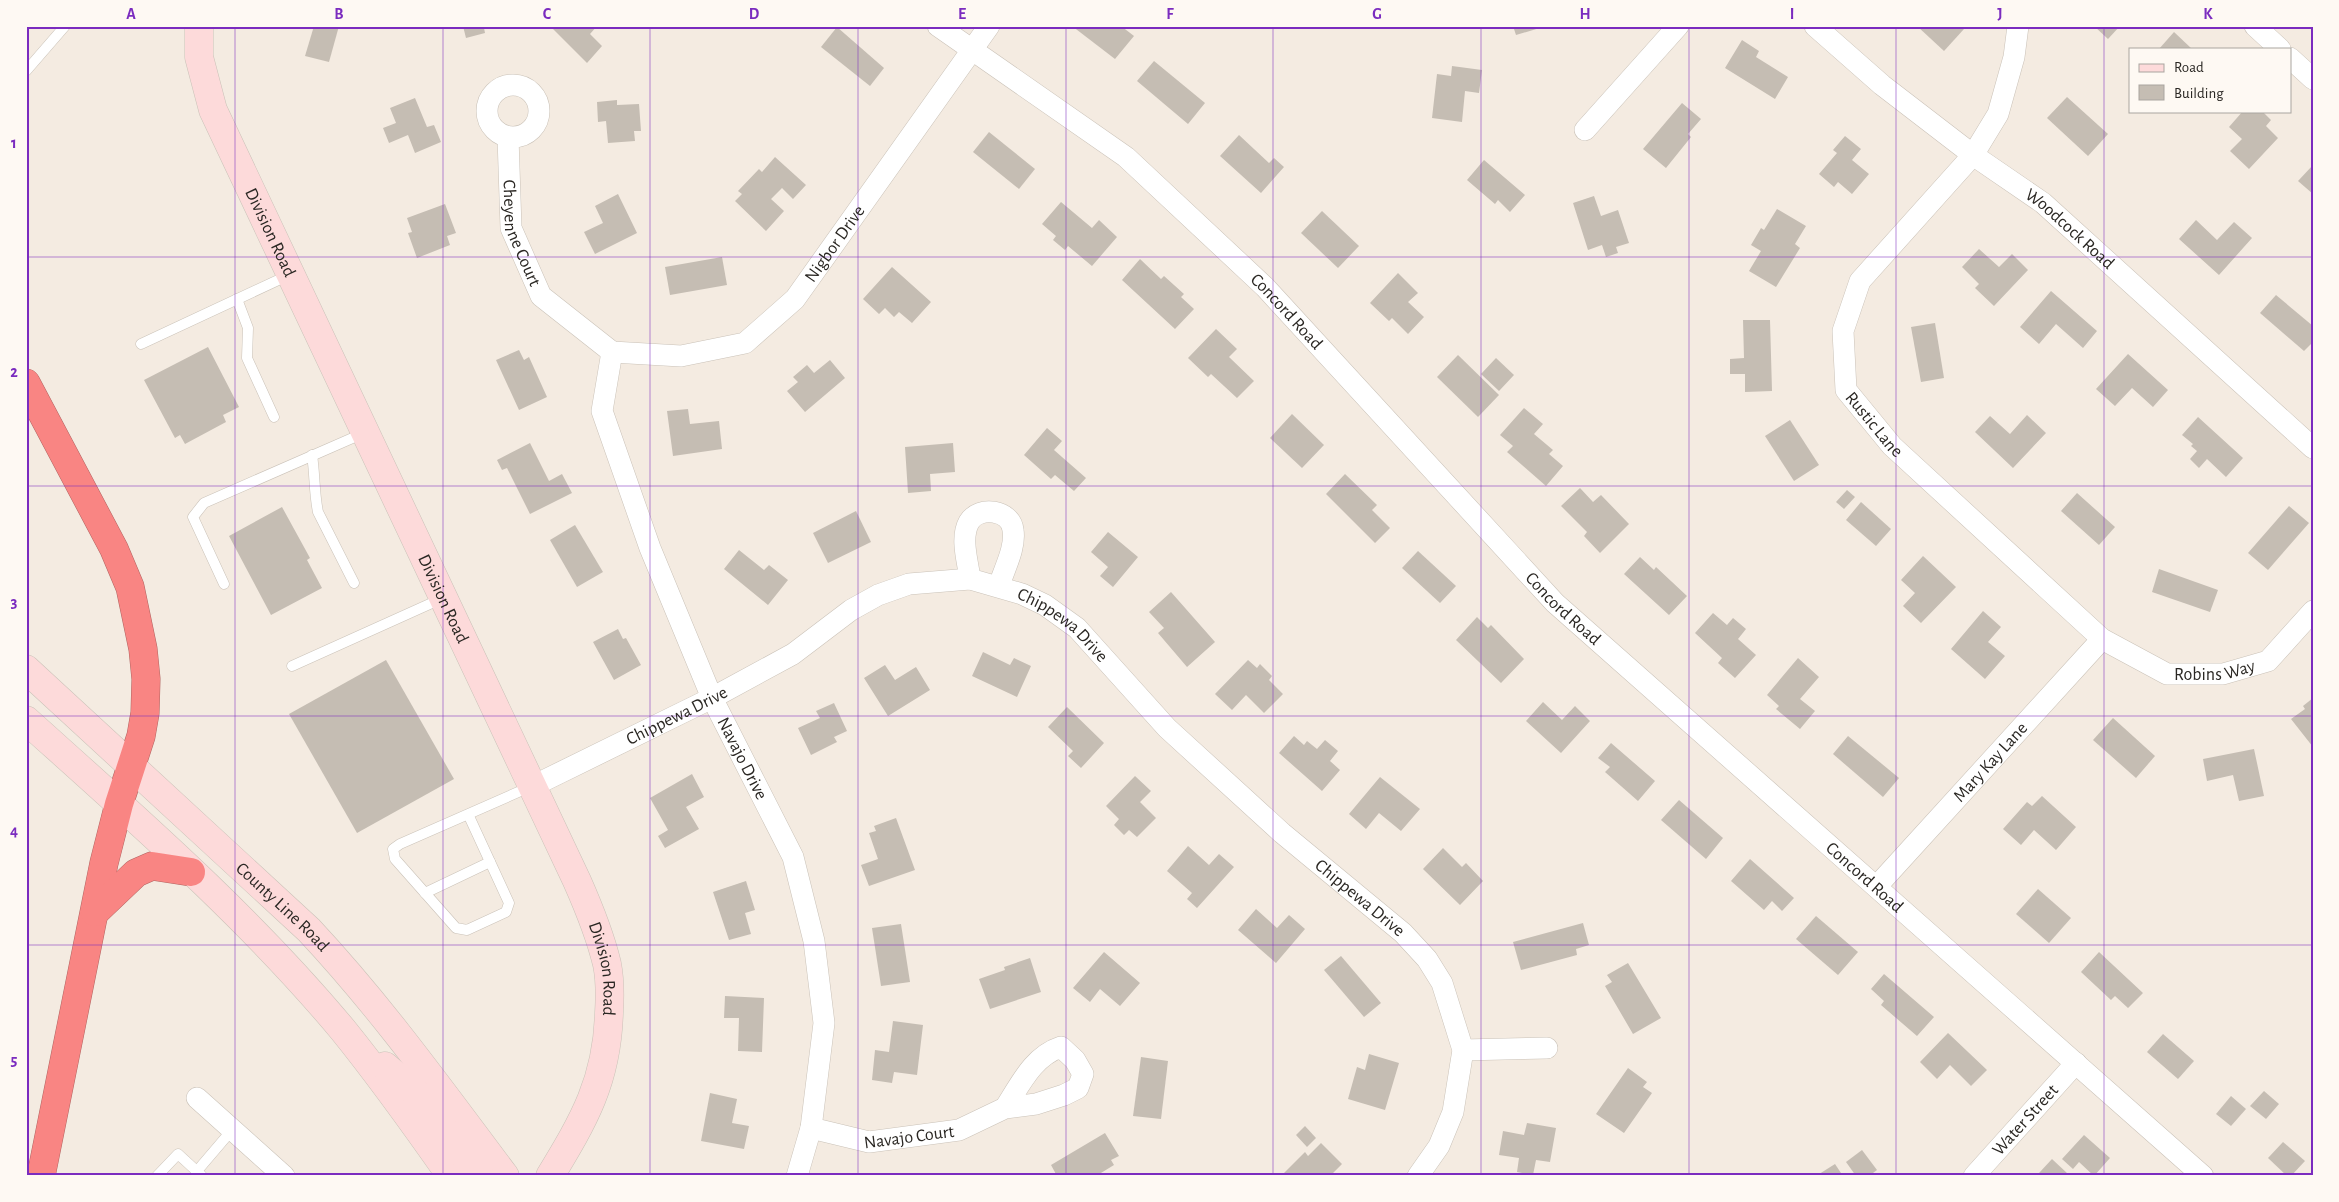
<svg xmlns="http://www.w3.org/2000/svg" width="2339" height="1202" font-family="'Alegreya Sans',sans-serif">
  <rect width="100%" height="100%" fill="#f4ebe1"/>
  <g fill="#c5bdb3">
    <path d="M314 26H339L329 62 305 56Z"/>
    <path d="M463 26H488V27L484 28 485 33 466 38Z"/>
    <path d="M553 26H597L590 34 602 46 587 63 552 28Z"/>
    <path d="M1072 26H1121L1134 36 1115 59Z"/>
    <path d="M1513 26H1543V27L1516 35Z"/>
    <path d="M1917 26H1961L1964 29 1944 51Z"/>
    <path d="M2094 26H2120L2108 39Z"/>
    <path d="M837 27 884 68 870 86 821 47Z"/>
    <path d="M2174 32 2192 49H2159Z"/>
    <path d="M1742 40 1759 51 1756 57 1788 77 1775 99 1725 68Z"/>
    <path d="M1154 61 1205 103 1188 124 1137 81Z"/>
    <path d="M1452 66 1482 70 1479 93 1465 91 1462 122 1432 118 1437 74 1451 76Z"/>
    <path d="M2067 97 2108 134 2088 156 2047 118Z"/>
    <path d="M415 98 427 127 434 125 441 142 415 153 408 135 389 143 383 128 396 123 390 108Z"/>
    <path d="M617 100V105L639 104 641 131H634L635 141 608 143 606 121 598 122 597 102Z"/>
    <path d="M1682 103 1701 119 1688 134 1691 137 1666 168 1643 149Z"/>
    <path d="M2243 111H2262L2271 120 2266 126 2278 138 2249 169 2230 151 2242 139 2229 127Z"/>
    <path d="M989 132 1035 169 1019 189 973 152Z"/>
    <path d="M1239 135 1269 163 1274 158 1284 167 1261 193 1220 156Z"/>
    <path d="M1845 136 1861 149 1852 160 1869 174 1852 194 1838 182 1834 187 1819 174 1837 153 1833 150Z"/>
    <path d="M775 157 806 185 793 199 782 188 771 199 784 211 766 231 735 201 742 194 738 191 759 169 762 172Z"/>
    <path d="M1484 160 1525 195 1510 212 1498 200 1495 204 1467 180Z"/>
    <path d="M2313 165V194L2298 181Z"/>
    <path d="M618 194 637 233 595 254 584 232 603 223 595 206Z"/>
    <path d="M1594 196 1601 216 1618 210 1629 243 1616 247 1618 253 1606 257 1602 245 1588 250 1573 203Z"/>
    <path d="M1061 202 1092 228 1099 220 1117 237 1092 266 1068 246 1065 250 1053 240 1056 236 1042 224Z"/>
    <path d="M445 204 456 233 447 236 450 245 417 258 408 233 412 232 407 218Z"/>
    <path d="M1777 209 1806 226 1795 244 1800 248 1776 287 1749 271 1761 251 1751 245 1761 228 1764 230Z"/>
    <path d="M1322 211 1359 246 1338 268 1301 233Z"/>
    <path d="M2196 220 2217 240 2234 222 2252 238 2219 275 2179 239Z"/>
    <path d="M1979 249 1999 267 2012 254 2028 270 1994 306 1975 288 1979 284 1962 267Z"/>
    <path d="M722 257 727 285 670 295 665 267Z"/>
    <path d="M1140 259 1161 279 1164 276 1184 294 1181 297 1194 309 1175 329 1122 280Z"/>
    <path d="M892 267 931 302 912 323 899 312 894 317 885 308 879 314 863 299Z"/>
    <path d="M1398 273 1418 293 1408 302 1424 317 1408 334 1392 318 1389 321 1370 303Z"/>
    <path d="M2051 291 2097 331 2083 348 2056 324 2039 344 2020 327Z"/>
    <path d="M2276 295 2313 326V342L2304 351 2260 313Z"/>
    <path d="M1743 320H1770L1772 391 1745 392V374H1730V359L1744 358Z"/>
    <path d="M1935 323 1944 378 1921 382 1911 327Z"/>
    <path d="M1216 329 1237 349 1229 357 1254 381 1237 398 1211 374 1208 377 1188 358Z"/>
    <path d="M208 347 239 407 223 415 226 422 185 444 180 435 175 438 144 380Z"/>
    <path d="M519 350 524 360 529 357 547 397 519 410 496 360Z"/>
    <path d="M2128 354 2168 390 2153 407 2132 388 2115 406 2096 389Z"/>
    <path d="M1458 355 1499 395 1478 417 1437 377Z"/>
    <path d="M1496 358 1514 375 1499 391 1481 374Z"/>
    <path d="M830 360 845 378 805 412 787 391 798 382 793 377 807 365 814 373Z"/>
    <path d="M1524 408 1543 424 1534 434 1553 450 1549 454 1563 466 1546 486 1507 452 1513 446 1500 435Z"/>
    <path d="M688 409 690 424 719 421 722 449 673 456 667 411Z"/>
    <path d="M1292 414 1324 445 1302 468 1270 438Z"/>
    <path d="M2027 415 2046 433 2013 468 1975 432 1990 416 2010 434Z"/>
    <path d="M2198 417 2243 458 2226 477 2207 459 2199 468 2190 459 2197 451 2191 446 2193 444 2182 435Z"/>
    <path d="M1790 420 1819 465 1794 481 1765 436Z"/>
    <path d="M1047 428 1062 441 1054 450 1086 478 1074 491 1055 475 1051 479 1024 455Z"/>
    <path d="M530 443 549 481 562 474 572 493 530 514 507 468 502 470 497 460Z"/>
    <path d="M953 443 955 472 930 474 931 491 908 493 905 447Z"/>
    <path d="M1345 474 1377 505 1372 510 1390 528 1375 543 1326 494Z"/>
    <path d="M1580 488 1593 502 1601 495 1629 524 1600 553 1584 536 1587 532 1561 506Z"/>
    <path d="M1847 490 1855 497 1844 509 1836 502Z"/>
    <path d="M2077 493 2115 527 2099 545 2061 511Z"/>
    <path d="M1861 502 1891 529 1876 546 1846 520Z"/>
    <path d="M2289 506 2309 523 2268 570 2248 553Z"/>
    <path d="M282 507 310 558 307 560 322 588 271 615 229 536Z"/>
    <path d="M856 511 871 542 828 563 813 533Z"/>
    <path d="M575 525 603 572 577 587 550 540Z"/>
    <path d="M1108 532 1138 557 1113 587 1100 576 1108 567 1091 552Z"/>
    <path d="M739 550 764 570 769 565 788 580 768 605 724 569Z"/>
    <path d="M1418 551 1456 586 1440 603 1402 568Z"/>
    <path d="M1923 556 1956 587 1921 623 1903 606 1915 593 1901 580Z"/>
    <path d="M1640 557 1654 570 1656 567 1687 596 1669 615 1624 574Z"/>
    <path d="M2159 569 2218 590 2210 612 2152 592Z"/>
    <path d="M1171 592 1215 642 1187 667 1158 633 1164 628 1149 612Z"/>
    <path d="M1983 611 2001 627 1988 642 2005 656 1985 679 1951 649Z"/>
    <path d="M1713 613 1727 625 1733 618 1746 629 1738 639 1756 655 1735 678 1718 663 1722 658 1695 633Z"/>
    <path d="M1477 617 1488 628 1491 625 1524 659 1501 683 1456 640Z"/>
    <path d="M618 629 623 639 626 638 641 665 614 680 593 642Z"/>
    <path d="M983 652 1010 665 1014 658 1031 666 1017 697 972 676Z"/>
    <path d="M1798 658 1819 677 1800 699 1815 711 1800 729 1776 709 1779 706 1767 695Z"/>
    <path d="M386 660 454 779 357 833 289 714Z"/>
    <path d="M1248 660 1257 668 1260 664 1272 676 1269 680 1283 694 1264 713 1246 695 1232 710 1215 694Z"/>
    <path d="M885 665 895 680 916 667 930 690 888 716 864 678Z"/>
    <path d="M2313 698V747L2291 719 2305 709 2303 706Z"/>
    <path d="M1543 702 1562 720 1575 706 1590 721 1561 753 1526 721Z"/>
    <path d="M834 703 847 731 834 737 837 742 811 755 798 728 820 718 816 711Z"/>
    <path d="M1067 707 1104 743 1081 768 1068 756 1073 751 1048 727Z"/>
    <path d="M2113 718 2155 756 2136 778 2093 740Z"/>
    <path d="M1294 736 1304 745 1307 741 1317 749 1325 740 1338 751 1330 761 1340 770 1322 791 1279 753Z"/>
    <path d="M1848 736 1899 778 1883 797 1833 754Z"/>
    <path d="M1611 743 1655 781 1638 801 1605 772 1610 767 1598 758Z"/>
    <path d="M2254 749 2264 796 2239 801 2233 775 2207 781 2203 759Z"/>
    <path d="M692 774 704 797 686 807 699 829 665 848 658 836 668 830 650 798Z"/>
    <path d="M1135 776 1151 791 1140 802 1156 818 1137 837 1129 830 1124 835 1114 825 1119 819 1106 806Z"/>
    <path d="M1380 777 1420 809 1401 831 1379 813 1366 829 1349 814Z"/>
    <path d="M2042 796 2076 827 2056 850 2034 830 2021 845 2003 829 2027 802 2032 806Z"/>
    <path d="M1679 800 1723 838 1706 859 1661 820Z"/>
    <path d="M896 818 915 870 869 886 861 865 878 859 869 833 876 831 874 826Z"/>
    <path d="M1188 846 1209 865 1219 854 1234 867 1197 908 1187 899 1192 893 1167 871Z"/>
    <path d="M1443 848 1462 867 1466 863 1483 881 1460 905 1423 869Z"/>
    <path d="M1750 859 1794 898 1782 911 1772 901 1764 910 1731 881Z"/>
    <path d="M746 881 755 910 745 913 751 934 729 940 713 892Z"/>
    <path d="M2038 889 2071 918 2049 943 2016 914Z"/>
    <path d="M1256 909 1277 928 1289 915 1305 929 1276 963 1238 930Z"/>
    <path d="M1816 916 1858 952 1838 975 1796 939Z"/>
    <path d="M1583 923 1589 945 1576 949 1577 955 1521 970 1513 942Z"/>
    <path d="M901 924 910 982 881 986 872 928Z"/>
    <path d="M1104 952 1140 983 1120 1006 1100 989 1090 1002 1073 988Z"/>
    <path d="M2099 952 2143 993 2128 1008 2115 996 2111 1000 2081 972Z"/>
    <path d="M1341 956 1381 1003 1364 1017 1324 970Z"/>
    <path d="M1030 958 1041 992 990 1009 979 979 1005 970 1004 967Z"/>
    <path d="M1628 963 1661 1018 1633 1034 1605 986 1612 982 1607 975Z"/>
    <path d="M1884 974 1934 1017 1917 1036 1881 1005 1884 1001 1871 989Z"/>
    <path d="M725 996 764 998 762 1052 738 1051 739 1018H724Z"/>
    <path d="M893 1021 923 1025 917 1075 894 1072 892 1083 872 1080 875 1050 889 1052Z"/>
    <path d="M1948 1033 1987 1070 1971 1086 1950 1065 1937 1079 1920 1062Z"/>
    <path d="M2163 1034 2194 1061 2178 1079 2147 1052Z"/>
    <path d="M1369 1054 1399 1063 1385 1110 1348 1099 1357 1067 1365 1070Z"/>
    <path d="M1141 1057 1168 1061 1161 1119 1133 1116Z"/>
    <path d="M1628 1068 1647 1082 1643 1087 1652 1093 1624 1133 1596 1114Z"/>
    <path d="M2264 1091 2279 1104 2266 1119 2250 1106Z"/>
    <path d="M710 1093 737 1099 732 1123 749 1126 744 1149 701 1141Z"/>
    <path d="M2231 1096 2246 1109 2231 1126 2216 1114Z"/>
    <path d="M1527 1123 1556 1128 1550 1162 1536 1160 1533 1175 1517 1172 1519 1158 1499 1155 1503 1131 1524 1135Z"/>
    <path d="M1305 1126 1316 1138 1307 1147 1296 1135Z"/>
    <path d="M1105 1133 1119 1156 1111 1160 1114 1165 1096 1176H1089L1087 1173 1082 1176H1057L1051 1165Z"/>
    <path d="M2084 1135 2110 1158 2094 1176 2079 1162 2073 1169 2062 1159Z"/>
    <path d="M2283 1142 2305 1161 2291 1176H2287L2268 1158Z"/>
    <path d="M1321 1143 1342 1164 1330 1176H1281L1305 1152 1308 1156Z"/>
    <path d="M1862 1150 1877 1170 1869 1176H1856L1846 1162Z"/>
    <path d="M2052 1159 2068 1174 2066 1176H2042L2039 1173Z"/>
    <path d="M1835 1164 1843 1176H1816Z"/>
  </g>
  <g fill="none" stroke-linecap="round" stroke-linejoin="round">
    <defs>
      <g id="lane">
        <path d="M26 71 65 26"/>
        <path d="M237 299 248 328 247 358 274 417"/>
        <path d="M141 344 289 275"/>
        <path d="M312 455C315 474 314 493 318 512L354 583"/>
        <path d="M224 584 193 517 204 503 364 433"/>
        <path d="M292 666 443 598"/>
        <path d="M468 814 509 903 506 912 467 930 456 928 395 859 393 849 400 844 532 786"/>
        <path d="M425 893 490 862"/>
        <path d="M197 1171 232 1130"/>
        <path d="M157 1176 178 1154 202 1176"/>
      </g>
      <g id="street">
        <path id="s1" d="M938 26 1126 157 1265 287 1555 603 2203 1176"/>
        <path id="s2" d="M1815 26 1882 85 1973 155 2043 203 2313 448"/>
        <path id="s3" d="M2018 26 2014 57 1998 114 1973 155 1860 281 1843 331 1846 390 1892 446 2102 639 2167 674H2223L2268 661 2313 611"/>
        <path d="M2255 26 2280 49"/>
        <path d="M2290 58 2313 79"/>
        <circle cx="513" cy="111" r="26"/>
        <path d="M1585 130 1678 26"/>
        <path id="s4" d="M508 137 511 228 541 296 612 352"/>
        <path id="s5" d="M612 352 602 411 650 548 712 698 793 857 814 941 824 1023 811 1128 797 1176"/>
        <path id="s6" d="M612 352 681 356 745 343 795 299 989 26"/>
        <path d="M970 579C968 562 960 538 969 522 979 505 1011 510 1013 530 1016 548 1004 569 999 586"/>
        <path id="s7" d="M533 786 712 698 793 654 851 610 878 595 909 584 970 579 1022 594 1045 605 1077 628 1167 728 1282 833 1403 933 1427 959 1442 983 1463 1050 1453 1112 1439 1146 1418 1176"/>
        <path id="s8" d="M1877 886 2102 639"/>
        <path d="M1463 1050 1547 1048"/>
        <path d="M197 1098 284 1176"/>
        <path id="s9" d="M811 1128 869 1142 959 1130 1005 1108 1036 1104 1064 1095 1078 1088 1083 1074 1075 1060 1061 1047C1033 1056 1020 1085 1005 1108"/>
        <path id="s10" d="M1974 1176 2076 1063"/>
      </g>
      <g id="secondary">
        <path id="s11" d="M199 26V57L213 110 577 881C589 908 600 935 607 964 610 979 610 997 609 1013 607 1081 584 1120 550 1176"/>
        <path id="s12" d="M26 669 309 930C381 1007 442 1092 505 1176"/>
        <path d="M26 720C135 818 249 917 343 1030 381 1077 416 1126 451 1176"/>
        <path d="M385 1066 415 1092 480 1176"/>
      </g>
      <g id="highway">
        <path d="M26 383 114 549 130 587 143 649 146 679 145 713 141 736 119 804 104 863 41 1176"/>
        <path d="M95 912 136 873 152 866 191 872"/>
      </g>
    </defs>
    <use href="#lane" stroke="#cac2b8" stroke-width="11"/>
    <use href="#street" stroke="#cac2b8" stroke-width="22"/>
    <use href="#secondary" stroke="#cac2b8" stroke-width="29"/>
    <use href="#highway" stroke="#b16461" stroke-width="29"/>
    <use href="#lane" stroke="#fff" stroke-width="10"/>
    <use href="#street" stroke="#fff" stroke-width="21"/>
    <use href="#secondary" stroke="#fddada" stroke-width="28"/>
    <use href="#highway" stroke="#f98583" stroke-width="28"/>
  </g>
  <path fill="none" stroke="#7b2cbf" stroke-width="1" stroke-opacity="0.55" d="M235 26V1176M443 26V1176M650 26V1176M858 26V1176M1066 26V1176M1273 26V1176M1481 26V1176M1689 26V1176M1896 26V1176M2104 26V1176M26 257H2313M26 486H2313M26 716H2313M26 945H2313"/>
  <g text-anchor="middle" stroke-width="4.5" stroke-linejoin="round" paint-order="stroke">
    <g font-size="18" fill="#2a2723" stroke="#fef9f3">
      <text dy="6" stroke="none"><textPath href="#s2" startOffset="326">Woodcock Road</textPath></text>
      <text dy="6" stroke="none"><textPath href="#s4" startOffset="98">Cheyenne Court</textPath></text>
      <text dy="6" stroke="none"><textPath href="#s11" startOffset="221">Division Road</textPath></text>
      <text dy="6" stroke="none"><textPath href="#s6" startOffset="269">Nigbor Drive</textPath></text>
      <text dy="6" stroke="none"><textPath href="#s1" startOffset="452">Concord Road</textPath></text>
      <text dy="6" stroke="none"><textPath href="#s3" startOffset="464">Rustic Lane</textPath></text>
      <text dy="6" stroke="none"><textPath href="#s11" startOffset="626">Division Road</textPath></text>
      <text dy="6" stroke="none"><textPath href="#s1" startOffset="858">Concord Road</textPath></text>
      <text dy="6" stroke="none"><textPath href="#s7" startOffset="595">Chippewa Drive</textPath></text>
      <text dy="6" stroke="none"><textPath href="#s3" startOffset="899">Robins Way</textPath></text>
      <text dy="6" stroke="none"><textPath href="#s7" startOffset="160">Chippewa Drive</textPath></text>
      <text dy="6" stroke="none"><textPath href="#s5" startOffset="435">Navajo Drive</textPath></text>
      <text dy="6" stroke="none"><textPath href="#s8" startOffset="168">Mary Kay Lane</textPath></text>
      <text dy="6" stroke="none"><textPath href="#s1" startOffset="1262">Concord Road</textPath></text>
      <text dy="6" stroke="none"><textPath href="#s7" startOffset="1000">Chippewa Drive</textPath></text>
      <text dy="6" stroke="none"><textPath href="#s12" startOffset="350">County Line Road</textPath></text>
      <text dy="6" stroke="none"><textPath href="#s11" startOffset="1031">Division Road</textPath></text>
      <text dy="6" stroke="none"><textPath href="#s10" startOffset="76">Water Street</textPath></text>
      <text dy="6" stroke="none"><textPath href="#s9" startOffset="100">Navajo Court</textPath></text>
    </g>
  </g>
  <rect width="2339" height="1202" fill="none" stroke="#fef9f3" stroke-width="55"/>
  <rect x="2129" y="48" width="162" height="65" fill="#fef9f3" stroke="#a9a5a0"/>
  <rect x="2139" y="64" width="25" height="8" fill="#fddada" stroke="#a9a5a0"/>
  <text x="2174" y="72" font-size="15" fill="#2a2723">Road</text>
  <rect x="2139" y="85" width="25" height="15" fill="#c5bdb3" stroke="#a9a5a0"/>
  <text x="2174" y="98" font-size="15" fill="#2a2723">Building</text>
  <rect x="28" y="28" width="2284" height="1146" fill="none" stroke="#7b2cbf" stroke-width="2"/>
  <g font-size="16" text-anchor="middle" font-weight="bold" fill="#7b2cbf">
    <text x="131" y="19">A</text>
    <text x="339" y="19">B</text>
    <text x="547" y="19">C</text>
    <text x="754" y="19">D</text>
    <text x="962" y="19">E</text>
    <text x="1170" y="19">F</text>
    <text x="1377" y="19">G</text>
    <text x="1585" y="19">H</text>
    <text x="1792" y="19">I</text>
    <text x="2000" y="19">J</text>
    <text x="2208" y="19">K</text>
    <text x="14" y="148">1</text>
    <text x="14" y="377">2</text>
    <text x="14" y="607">3</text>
    <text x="14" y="836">4</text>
    <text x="14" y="1065">5</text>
  </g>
</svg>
